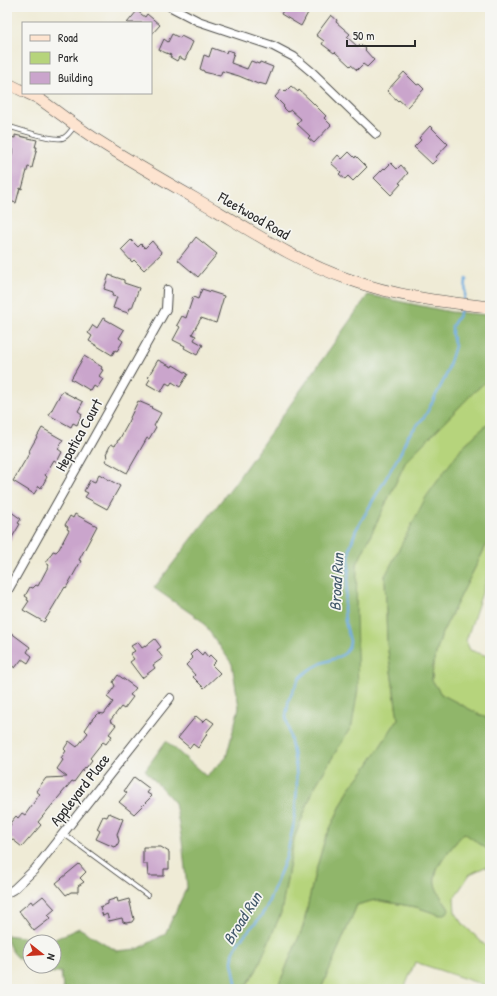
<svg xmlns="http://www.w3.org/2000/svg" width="497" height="996" font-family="'Patrick Hand',sans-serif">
  <rect width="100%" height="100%" fill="#f6f6f2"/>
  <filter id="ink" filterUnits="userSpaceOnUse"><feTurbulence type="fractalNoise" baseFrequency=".025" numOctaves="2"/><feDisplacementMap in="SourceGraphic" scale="8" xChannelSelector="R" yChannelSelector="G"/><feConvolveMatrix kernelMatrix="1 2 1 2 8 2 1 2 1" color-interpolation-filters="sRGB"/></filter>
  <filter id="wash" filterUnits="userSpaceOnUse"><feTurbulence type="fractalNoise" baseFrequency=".012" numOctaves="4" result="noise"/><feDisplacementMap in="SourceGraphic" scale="16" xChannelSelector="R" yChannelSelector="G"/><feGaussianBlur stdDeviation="0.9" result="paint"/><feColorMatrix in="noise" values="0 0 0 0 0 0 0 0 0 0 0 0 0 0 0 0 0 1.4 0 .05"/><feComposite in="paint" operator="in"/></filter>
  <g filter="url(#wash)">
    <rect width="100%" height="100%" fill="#efebd6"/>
    <g fill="#b6d47b" stroke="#708053">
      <path d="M490 378V422L462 447 385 576 387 644 398 719 366 768 349 789 325 839 314 877 303 927 277 989H244L256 971 281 913 294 839 314 788 352 725 357 564 406 461 475 391Z"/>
      <path d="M490 538V569L466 641 470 650 490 657V720L441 694 432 680 433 664 442 633Z"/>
      <path d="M464 833 490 851V869L485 867 470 874 454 898 455 912 464 925 490 950V987L415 962 404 989H321L357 905 375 900 416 907 440 915 449 909C445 903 436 891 435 884 432 868 454 845 464 833Z"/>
    </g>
    <g fill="#90b66b" stroke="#5e704b" fill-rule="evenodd">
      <path d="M368 295 451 312 490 315V378L475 391 406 461 357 564 356 615 358 689 352 725 314 788 294 839 281 913 256 971 244 989H63L61 972 39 974C25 963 7 954 7 935L51 941 79 928 117 951 138 949 165 934 187 887 182 841 175 803 145 770 166 741 206 776 226 758 239 707 232 664 202 621 154 588 234 484ZM30 942H54V966H30Z"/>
      <path d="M490 422V538L442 633 433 664 432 680 441 694 490 720V851L464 833C454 845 431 868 435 884 437 892 444 902 449 909L447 913 440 915 416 907 375 900 357 905 321 989H277L303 927 314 877 325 839 349 789 366 768 398 719 387 644 385 576 426 497 462 447Z"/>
    </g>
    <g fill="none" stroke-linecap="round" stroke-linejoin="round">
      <g stroke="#6dabdf" stroke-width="2.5">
        <path d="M464 300 465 296 466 279"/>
        <path d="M235 989 236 982 232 962 234 950 240 940 259 919 266 908 286 858 294 823 297 787 296 768 286 716 289 699 299 679 309 670 322 663 339 657 345 653 349 647 350 641 345 621 344 608 348 580 350 547 356 530 401 452 407 437 425 416 445 378 455 346 452 335V326L459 315 462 307"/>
      </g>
    </g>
    <g id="blocks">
      <g fill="#caa5cc">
        <path d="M285 7H306L310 9 301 26 281 14Z"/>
        <path d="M137 11 145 17 147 14 160 25 151 35V23H127Z"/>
        <path d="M331 15 337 20 336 22 350 34 347 37 358 47 361 44 366 49 365 50 374 60 367 67 363 64 357 70 351 65 350 66 335 52 334 53 322 44 324 41 316 35Z"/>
        <path d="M172 34 180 38 181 36 193 42 185 60 179 57 177 61 170 57 171 55 159 50 164 39 168 42Z"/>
        <path d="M212 48 226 53 227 50 234 52 231 63 247 69 251 61 259 64 260 62 273 67 266 85 259 83 258 84 239 76 222 71 220 76 204 72V71L200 69 204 55 209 57Z"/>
        <path d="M404 72 417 85 419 84 424 89 407 107 399 100 398 101 387 91Z"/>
        <path d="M291 86 298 92 299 90 310 100 326 116 324 118 331 125 314 143 308 138 310 136 297 124 301 119 291 110 288 112 283 107 284 106 275 97 282 89 285 92Z"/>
        <path d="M430 126 448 144 436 157 437 159 432 164 414 147 421 140 419 138Z"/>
        <path d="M15 135 37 140 35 147H37L32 168 28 167 22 189 20 188 16 203 7 200V174L13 150 7 148 10 137 15 138Z"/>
        <path d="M349 152 355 158 356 156 367 167 353 181 348 176 345 179 339 174 341 172 331 163 338 155 342 159Z"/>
        <path d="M391 163 397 169 401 165 408 173 399 183 401 184 391 195 374 178 384 168 385 169Z"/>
        <path d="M196 237 217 254 198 277 178 260Z"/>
        <path d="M131 240 138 247 141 244 145 248 152 241 162 253 144 270 134 260 132 262 121 250Z"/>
        <path d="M109 275 124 280V283L139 288 132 308H130L128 313 113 308 117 297 112 296 113 292 104 289Z"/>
        <path d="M202 289 224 296 216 323 201 318 192 334 196 336 194 340 203 345 197 355 184 348 185 346 173 340 180 327 177 325 182 316 186 318 193 297 198 299Z"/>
        <path d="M103 318 124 330 119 338 123 341 117 351 115 350 112 355 89 341 92 336 88 333 93 325 97 328Z"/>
        <path d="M84 356 102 367 101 369 103 370 99 376 103 379 97 388 94 386 91 391 71 379Z"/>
        <path d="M158 360 172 367 173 365 188 374 180 387 172 382 170 385 166 383 161 392 147 384 150 379 148 377Z"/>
        <path d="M62 391 83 402 78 411 82 414 77 425 73 423 71 427 49 415Z"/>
        <path d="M138 401 152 407 151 408 161 413 154 426 156 427 149 439 147 438 127 473 105 461 108 456 106 454 111 444 115 446 118 440H119L129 422H128Z"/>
        <path d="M42 428 63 440 58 449 62 452 57 462 54 460 45 475 47 477 41 488 39 486 34 494 13 481 30 452 29 451Z"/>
        <path d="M99 474 120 486 107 509 85 497 88 493 84 491 90 480 95 482Z"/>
        <path d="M7 509 21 519 18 523 20 524 7 546Z"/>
        <path d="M75 514 97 526 79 560 81 561 66 588 65 587 44 622 23 610 29 601 27 600 28 598 25 596 30 587 33 588 36 585 38 586 49 565 46 563 53 551 56 552 59 549 69 530 67 529 68 527 65 525 70 516 73 518Z"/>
        <path d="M10 632 30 647 27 652 32 656 28 663 22 659 15 668 7 662V637Z"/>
        <path d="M155 639 161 647 157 650 163 658 153 665 155 668 142 678 130 662 134 659 130 654 135 651 131 646 138 642 142 648 145 646V647Z"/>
        <path d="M196 649 202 655 204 652 208 657 210 655 216 661 212 665 220 673 204 688 193 677 195 675 186 665 193 658 190 655Z"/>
        <path d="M118 675 136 688 130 695 133 697 124 709 121 707 110 721 116 725 109 734 112 736 106 744 103 742 101 744 90 758 92 760 86 768 85 767 74 782 72 781 38 822 41 825 22 847 7 835V830L11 824 10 823 16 816 18 818 22 813 25 815 40 794 36 791 46 778 67 777 57 769 63 760 61 758 66 751 64 749 69 741 77 747 88 733 85 730 93 718 98 713 104 714 113 702 107 697 115 686 113 682Z"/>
        <path d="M196 716 203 722 207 718 214 723 206 733 207 734 198 748 193 744 190 748 178 738Z"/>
        <path d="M134 777 150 789 147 793 152 796 134 814 119 802 127 793 124 791Z"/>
        <path d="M109 813 123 819 117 834 119 841 117 846 114 847 96 839 100 831 97 829 103 816 107 817Z"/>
        <path d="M143 847H161L169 852V869H164V876H148L147 864H143Z"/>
        <path d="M79 864 86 872 80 878 84 882 78 886V892H71L66 895 56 883Z"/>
        <path d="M43 896 55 909 48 915 51 918 34 931 19 911 31 901 33 904Z"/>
        <path d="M117 898 118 902 129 899 134 919 132 922 126 923 123 922 122 918 109 921 107 914 103 916 100 907 108 904V901Z"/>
      </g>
    </g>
  </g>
  <g filter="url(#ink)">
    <use href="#blocks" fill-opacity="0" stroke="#484845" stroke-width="1"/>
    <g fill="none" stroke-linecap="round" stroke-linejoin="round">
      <defs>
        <g id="lane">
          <path d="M7 126C17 129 55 142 63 138 68 136 71 130 74 127"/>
          <path d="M64 834 147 895"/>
        </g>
        <g id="street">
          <path d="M171 7 198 21 273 46 294 57 313 73 376 134"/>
          <path d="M7 592 166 309 167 290"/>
          <path d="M7 893 14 889 35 869 170 698"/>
        </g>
        <g id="secondary">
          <path d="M7 83 23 91"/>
          <path d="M27 93 38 98C58 112 77 127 97 140 136 165 177 188 217 211 259 236 301 263 348 279 394 296 442 302 490 307"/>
        </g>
      </defs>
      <use href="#lane" stroke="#484845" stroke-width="5.5"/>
      <use href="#street" stroke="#484845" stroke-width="10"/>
      <use href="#secondary" stroke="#484845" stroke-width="12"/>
      <use href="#lane" stroke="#fff" stroke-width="4"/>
      <use href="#street" stroke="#fff" stroke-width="8"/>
      <use href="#secondary" stroke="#fde4d0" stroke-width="11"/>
    </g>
  </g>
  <g text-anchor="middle" stroke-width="3.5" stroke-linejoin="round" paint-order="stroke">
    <g font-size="15" fill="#2b2b2b" stroke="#f6f6f2">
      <text transform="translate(254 216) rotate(30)" y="5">Fleetwood Road</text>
      <text transform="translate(79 435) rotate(-61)" y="5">Hepatica Court</text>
      <text transform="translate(80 790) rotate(-52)" y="5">Appleyard Place</text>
    </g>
    <g font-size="16" font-style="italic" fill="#42586a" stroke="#f6f6f2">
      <text transform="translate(336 582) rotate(-87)" y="6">Broad Run</text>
      <text transform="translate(242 918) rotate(-58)" y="6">Broad Run</text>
    </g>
  </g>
  <rect width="497" height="996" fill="none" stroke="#f6f6f2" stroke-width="24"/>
  <rect x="22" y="22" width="130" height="72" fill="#f6f6f2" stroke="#a5a5a2"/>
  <rect x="30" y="35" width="20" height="6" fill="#fde4d0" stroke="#a5a5a2"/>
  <text x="58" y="42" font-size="12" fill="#2b2b2b">Road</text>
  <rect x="30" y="52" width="20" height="12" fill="#b6d47b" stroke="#a5a5a2"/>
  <text x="58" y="62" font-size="12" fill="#2b2b2b">Park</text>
  <rect x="30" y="72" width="20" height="12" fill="#caa5cc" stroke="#a5a5a2"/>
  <text x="58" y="82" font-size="12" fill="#2b2b2b">Building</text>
  <g transform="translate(42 954) rotate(107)"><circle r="19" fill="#f6f6f2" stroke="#a5a5a2"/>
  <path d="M0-3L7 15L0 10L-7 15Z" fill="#c8321e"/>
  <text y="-6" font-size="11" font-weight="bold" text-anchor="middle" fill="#2b2b2b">N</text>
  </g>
  <path d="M347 40v6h68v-6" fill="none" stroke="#2b2b2b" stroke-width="2"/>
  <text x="353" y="40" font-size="12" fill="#2b2b2b" stroke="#f6f6f2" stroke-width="3" paint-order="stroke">50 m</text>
</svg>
